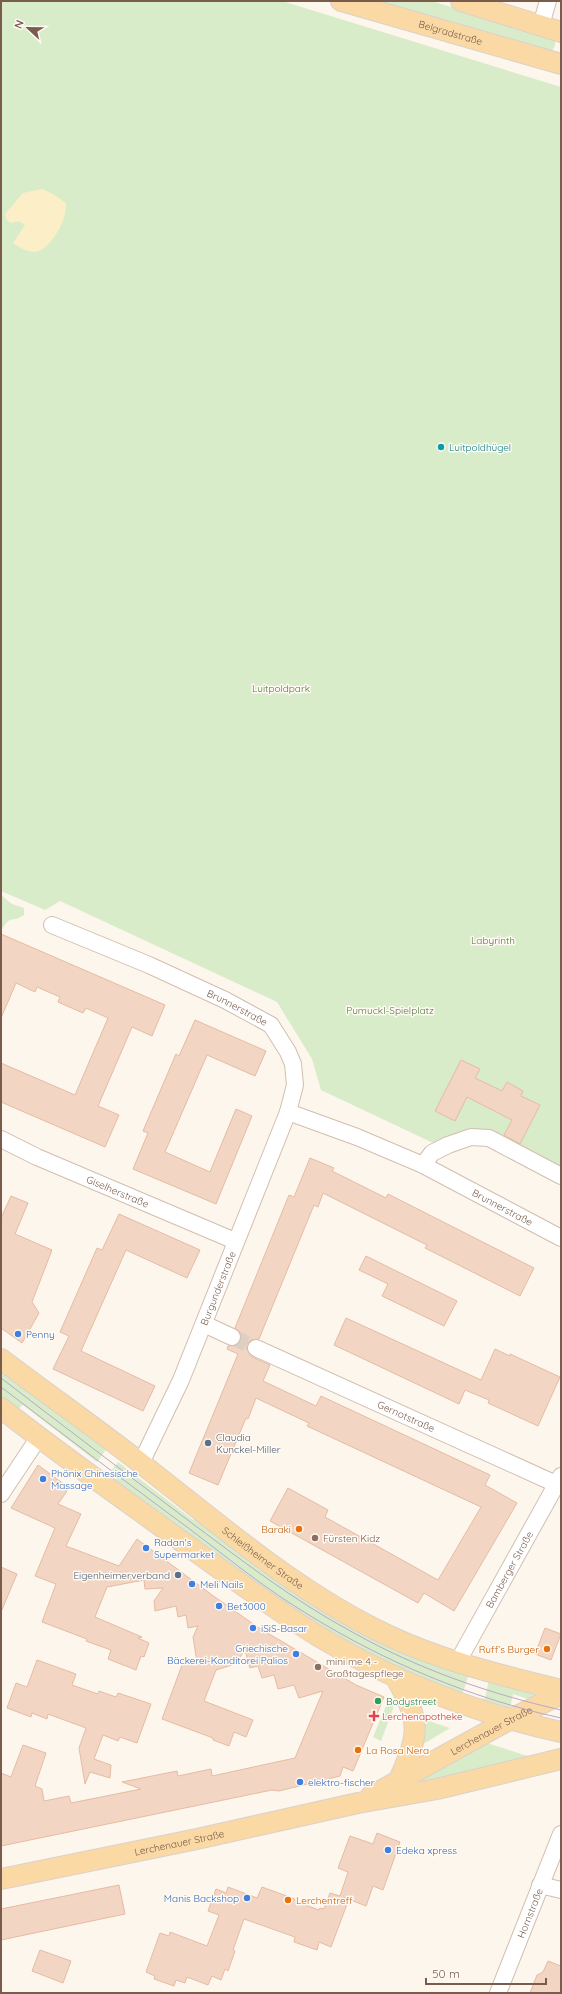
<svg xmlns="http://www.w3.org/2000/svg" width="562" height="1994" font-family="Quicksand,sans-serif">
  <rect width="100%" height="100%" fill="#fdf6ec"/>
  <g fill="#d8ecc9">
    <path d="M1 1H282L561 87V1176L489 1138 448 1145 431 1142 321 1090 312 1059 277 1002 60 901 45 910 1 891Z"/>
    <path d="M372 1H431L547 35 555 41V46L551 52Z"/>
    <path d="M1 895 12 904 24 908V915L17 919C8 918 5 924 1 931Z"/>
    <path d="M1 1368 108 1447 97 1462 23 1405 17 1410 1 1397Z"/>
    <path d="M118 1462 193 1520 197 1515 469 1674 462 1695 424 1680 335 1636 291 1609 106 1477Z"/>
    <path d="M489 1679 537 1694 528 1699 513 1694 510 1708 507 1709 481 1701 482 1698 485 1699Z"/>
    <path d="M388 1701 393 1705V1709L381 1741 373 1737Z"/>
    <path d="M420 1718 450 1728 420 1746Z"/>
    <path d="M487 1743 534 1758 407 1787Z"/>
  </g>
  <path fill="#fcefc7" d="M42 189 53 194 66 203C68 218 50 252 34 252 26 251 20 248 13 243L25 225 19 221 11 223 6 219 5 214 23 193Z"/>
  <g fill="#f3d5c3" stroke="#e6bba3">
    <path d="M1 934 165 1005 152 1036 132 1027 98 1106 119 1115 105 1147 1 1102V1063L75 1095 108 1018 86 1008 83 1013 58 1002 60 997 37 987 35 992 16 983 1 1018Z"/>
    <path d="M195 1020 266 1051 255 1076 207 1055 165 1152 210 1172 236 1109 252 1116 216 1204 133 1169 148 1133 143 1131 176 1054 179 1056Z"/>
    <path d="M461 1060 480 1069 475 1078 502 1091 507 1082 523 1091 521 1096 540 1105 520 1144 504 1135 512 1120 467 1097 455 1121 435 1111Z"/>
    <path d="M310 1158 334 1168 332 1171 386 1198 388 1194 534 1268 520 1296 425 1248 427 1245 323 1193 318 1207 314 1205 259 1339 251 1340 247 1344V1349L252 1357 270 1365 263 1381 316 1406 321 1396 490 1475 485 1485 517 1503 454 1611 424 1593 418 1603 270 1521 288 1488 328 1510 325 1517 438 1580 481 1507 307 1426 309 1423 256 1398 248 1419 246 1418 218 1485 189 1473 238 1354 227 1349 228 1346 237 1345 241 1341 240 1332 235 1328 289 1195 294 1197Z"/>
    <path d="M11 1196 28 1203 15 1234 52 1250 32 1302 39 1313 22 1343 1 1328V1218Z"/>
    <path d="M119 1214 200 1250 187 1278 126 1250 81 1351 155 1386 143 1411 53 1369 69 1336 60 1332 97 1248 102 1250Z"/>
    <path d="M366 1256 457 1301 444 1326 382 1296 388 1284 359 1270Z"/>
    <path d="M346 1318 481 1380 495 1349 510 1356V1354L560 1377 538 1426 488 1403 489 1400 465 1390 459 1404 334 1345Z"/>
    <path d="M38 1465 69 1488 58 1504 81 1514 66 1546 119 1566 137 1539 212 1595 259 1628 356 1685 384 1697 353 1771 343 1767 340 1776 279 1791 272 1790 1 1846V1773L11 1777 23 1745 46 1753 35 1786 42 1789 44 1801 69 1796 71 1803 141 1789 122 1782 177 1771 178 1776 211 1769 212 1776 295 1758 323 1691 299 1698 294 1685 278 1689 274 1675 262 1678 258 1666 250 1668 245 1650 235 1664 216 1670 204 1701 253 1720 246 1737 234 1732 229 1746 213 1740V1738L162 1719 185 1657 197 1662 193 1637 198 1626 188 1628 186 1615 178 1617 176 1606 155 1611 154 1601 163 1588 145 1589 144 1580 107 1587 95 1617 142 1637 138 1638 149 1643 144 1657 141 1656 136 1670 108 1659 111 1650 86 1641 87 1639 42 1622 56 1584 35 1576 55 1528 11 1508Z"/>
    <path d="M1 1567 17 1574 1 1612Z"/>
    <path d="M545 1628 561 1634 551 1660 535 1654Z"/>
    <path d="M37 1660 76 1674 72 1685 98 1694 99 1691 116 1697 118 1693 151 1704 137 1743 120 1737 118 1741 103 1735 94 1759 111 1765 110 1778 90 1772 85 1784 79 1748 86 1728 48 1714 47 1719 32 1713 31 1717 7 1708 16 1683 27 1687Z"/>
    <path d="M377 1833 400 1842 383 1890 373 1886 366 1906 343 1897 349 1899 331 1947 319 1942 317 1950 294 1942 295 1937 244 1919 233 1950 235 1951 228 1971 225 1969 221 1980 212 1976 208 1985 187 1977 185 1983 176 1980 174 1986 154 1979 155 1976 146 1972 160 1933 169 1936 170 1932 207 1946 219 1915 208 1911 216 1889 226 1893 228 1887 257 1898 262 1887 295 1899V1901L319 1910 320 1908 324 1909 330 1893 340 1896 348 1872 338 1868 350 1836 373 1844Z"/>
    <path d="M119 1885 125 1914 1 1940V1909Z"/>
    <path d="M40 1950 71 1961 63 1983 32 1971Z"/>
    <path d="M548 1961 561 1966V1993H530L537 1975 543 1972Z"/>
  </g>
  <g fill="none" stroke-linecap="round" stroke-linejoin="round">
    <path stroke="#dcd0c4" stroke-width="16" stroke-dasharray="16 8" stroke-linecap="butt" d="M232 1337 256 1348"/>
    <defs>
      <g id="minor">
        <path d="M541 25 548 1"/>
        <path id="s1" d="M52 925 149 965 225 1000 271 1025 288 1052 293 1064 295 1085 288 1112 357 1137 423 1165 561 1238"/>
        <path id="s2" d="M1 1139 37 1157 235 1241"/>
        <path d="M423 1165 432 1153 448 1145 471 1137 489 1138 561 1176"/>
        <path d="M204 1324 232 1337"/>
        <path id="s3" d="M256 1348 556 1484"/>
        <path id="s4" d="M141 1463 181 1380 288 1112"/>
        <path d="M1 1494 39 1437"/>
        <path id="s5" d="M457 1663 561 1476"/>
        <path d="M540 1885 561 1890"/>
        <path id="s6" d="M498 1993 561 1834"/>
      </g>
      <g id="major">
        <path id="s7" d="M341 1 561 64"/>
        <path d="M461 1 561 32"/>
        <path id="s8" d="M1 1359C51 1397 103 1433 152 1472 226 1530 299 1593 385 1634 441 1661 501 1675 561 1690"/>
        <path d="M1 1408C57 1452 115 1493 173 1535 220 1569 268 1605 318 1636 393 1681 475 1713 561 1732"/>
        <path d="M395 1676C421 1722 420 1732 399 1780"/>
        <path id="s9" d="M371 1796 509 1720 561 1694"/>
        <path id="s10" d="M1 1879 197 1839 358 1803 437 1789 561 1759"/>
      </g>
    </defs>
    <use href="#minor" stroke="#d1beb0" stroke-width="18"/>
    <use href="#major" stroke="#dad1cd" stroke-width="22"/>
    <use href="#minor" stroke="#fff" stroke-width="16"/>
    <use href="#major" stroke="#fbd9a5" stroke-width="20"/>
    <g stroke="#b9a8c9" stroke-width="1">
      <path d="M1 1378C62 1425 124 1472 185 1518 240 1559 294 1601 354 1633 418 1669 490 1694 561 1710"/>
      <path d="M1 1387C64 1435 127 1483 191 1530 229 1559 267 1590 309 1615 385 1662 473 1699 561 1718"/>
    </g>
  </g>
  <circle fill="#0f9aa8" stroke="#fffaf3" stroke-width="1.5" cx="441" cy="447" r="4"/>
  <g fill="#3f7fe0" stroke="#fffaf3" stroke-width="1.5">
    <circle cx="18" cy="1334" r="4"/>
    <circle cx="43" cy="1479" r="4"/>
    <circle cx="146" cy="1548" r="4"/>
    <circle cx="192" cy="1584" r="4"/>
    <circle cx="219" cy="1606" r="4"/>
    <circle cx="253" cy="1628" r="4"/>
    <circle cx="296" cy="1654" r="4"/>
    <circle cx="300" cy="1782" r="4"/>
    <circle cx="388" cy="1850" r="4"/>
    <circle cx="247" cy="1898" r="4"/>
  </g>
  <g fill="#5c6f8a" stroke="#fffaf3" stroke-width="1.5">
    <circle cx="208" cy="1443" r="4"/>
    <circle cx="178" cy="1575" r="4"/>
  </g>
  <g fill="#e8710a" stroke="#fffaf3" stroke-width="1.5">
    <circle cx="299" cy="1529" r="4"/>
    <circle cx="547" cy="1649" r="4"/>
    <circle cx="358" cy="1750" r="4"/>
    <circle cx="288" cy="1900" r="4"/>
  </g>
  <g fill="#8d6e63" stroke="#fffaf3" stroke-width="1.5">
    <circle cx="315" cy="1538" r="4"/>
    <circle cx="318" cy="1667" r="4"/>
  </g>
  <circle fill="#2e9e5b" stroke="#fffaf3" stroke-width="1.5" cx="378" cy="1701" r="4"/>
  <path fill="#e0444e" stroke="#fffaf3" stroke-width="1.5" d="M372 1710h4v4h4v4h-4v4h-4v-4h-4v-4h4z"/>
  <g text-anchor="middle" stroke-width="3" stroke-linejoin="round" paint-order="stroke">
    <g font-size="10" fill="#7a5c4d" stroke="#fffaf3">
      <text dy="4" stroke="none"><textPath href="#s7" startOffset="114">Belgradstraße</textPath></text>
      <text dy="4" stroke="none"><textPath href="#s1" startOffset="203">Brunnerstraße</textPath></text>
      <text dy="4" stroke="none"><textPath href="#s2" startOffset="128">Giselherstraße</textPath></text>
      <text dy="4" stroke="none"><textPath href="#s1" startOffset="570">Brunnerstraße</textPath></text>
      <text dy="4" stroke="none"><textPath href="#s4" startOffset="191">Burgunderstraße</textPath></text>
      <text dy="4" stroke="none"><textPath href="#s3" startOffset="165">Gernotstraße</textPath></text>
      <text dy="4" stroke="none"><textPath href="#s8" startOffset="329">Schleißheimer Straße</textPath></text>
      <text dy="4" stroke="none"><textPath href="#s5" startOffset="107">Bamberger Straße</textPath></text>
      <text dy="4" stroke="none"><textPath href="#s9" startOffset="137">Lerchenauer Straße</textPath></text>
      <text dy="4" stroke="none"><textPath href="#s10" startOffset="182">Lerchenauer Straße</textPath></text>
      <text dy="4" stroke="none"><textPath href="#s6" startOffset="86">Hornstraße</textPath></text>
    </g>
    <g font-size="10" fill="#0d838f" stroke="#fffaf3" text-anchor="start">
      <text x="449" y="451">Luitpoldhügel</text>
    </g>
    <g font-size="10" fill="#537a41" stroke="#fffaf3">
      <text x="281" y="692">Luitpoldpark</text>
      <text x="493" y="944">Labyrinth</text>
      <text x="390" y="1014">Pumuckl-Spielplatz</text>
    </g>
    <g font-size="10" fill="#366cbe" stroke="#fffaf3" text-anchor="start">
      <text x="26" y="1338">Penny</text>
      <text x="51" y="1477">Phönix Chinesische<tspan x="51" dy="12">Massage</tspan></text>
      <text x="154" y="1546">Radan's<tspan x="154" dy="12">Supermarket</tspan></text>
      <text x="200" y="1588">Meli Nails</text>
      <text x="227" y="1610">Bet3000</text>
      <text x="261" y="1632">iSiS-Basar</text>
      <text x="288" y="1652" text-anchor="end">Griechische<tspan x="288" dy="12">Bäckerei-Konditorei Palios</tspan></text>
      <text x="308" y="1786">elektro-fischer</text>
      <text x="396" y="1854">Edeka xpress</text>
      <text x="239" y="1902" text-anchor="end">Manis Backshop</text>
    </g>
    <g font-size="10" fill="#4e5e75" stroke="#fffaf3" text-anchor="start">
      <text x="216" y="1441">Claudia<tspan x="216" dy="12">Kunckel-Miller</tspan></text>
      <text x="170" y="1579" text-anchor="end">Eigenheimerverband</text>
    </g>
    <g font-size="10" fill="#c56008" stroke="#fffaf3" text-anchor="end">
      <text x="291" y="1533">Baraki</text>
      <text x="539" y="1653">Ruff’s Burger</text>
      <text x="366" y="1754" text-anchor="start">La Rosa Nera</text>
      <text x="296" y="1904" text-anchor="start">Lerchentreff</text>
    </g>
    <g font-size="10" fill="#785e54" stroke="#fffaf3" text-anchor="start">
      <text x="323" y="1542">Fürsten Kidz</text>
      <text x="326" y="1665">mini me 4 -<tspan x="326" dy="12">Großtagespflege</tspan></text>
    </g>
    <g font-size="10" fill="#27864d" stroke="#fffaf3" text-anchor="start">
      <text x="386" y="1705">Bodystreet</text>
    </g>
    <g font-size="10" fill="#be3a42" stroke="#fffaf3" text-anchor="start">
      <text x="382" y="1720">Lerchenapotheke</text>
    </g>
  </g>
  <rect width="562" height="1994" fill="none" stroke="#7a5c4d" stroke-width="4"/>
  <g transform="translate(28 28) rotate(292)" stroke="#fffaf3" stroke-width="3" paint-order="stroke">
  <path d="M0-3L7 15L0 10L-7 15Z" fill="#7a5c4d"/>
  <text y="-6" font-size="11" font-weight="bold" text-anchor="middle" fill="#7a5c4d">N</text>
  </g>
  <path d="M426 1978v6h120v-6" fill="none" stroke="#7a5c4d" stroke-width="2"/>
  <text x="432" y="1978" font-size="12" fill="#7a5c4d" stroke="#fffaf3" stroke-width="3" paint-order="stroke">50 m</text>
</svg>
